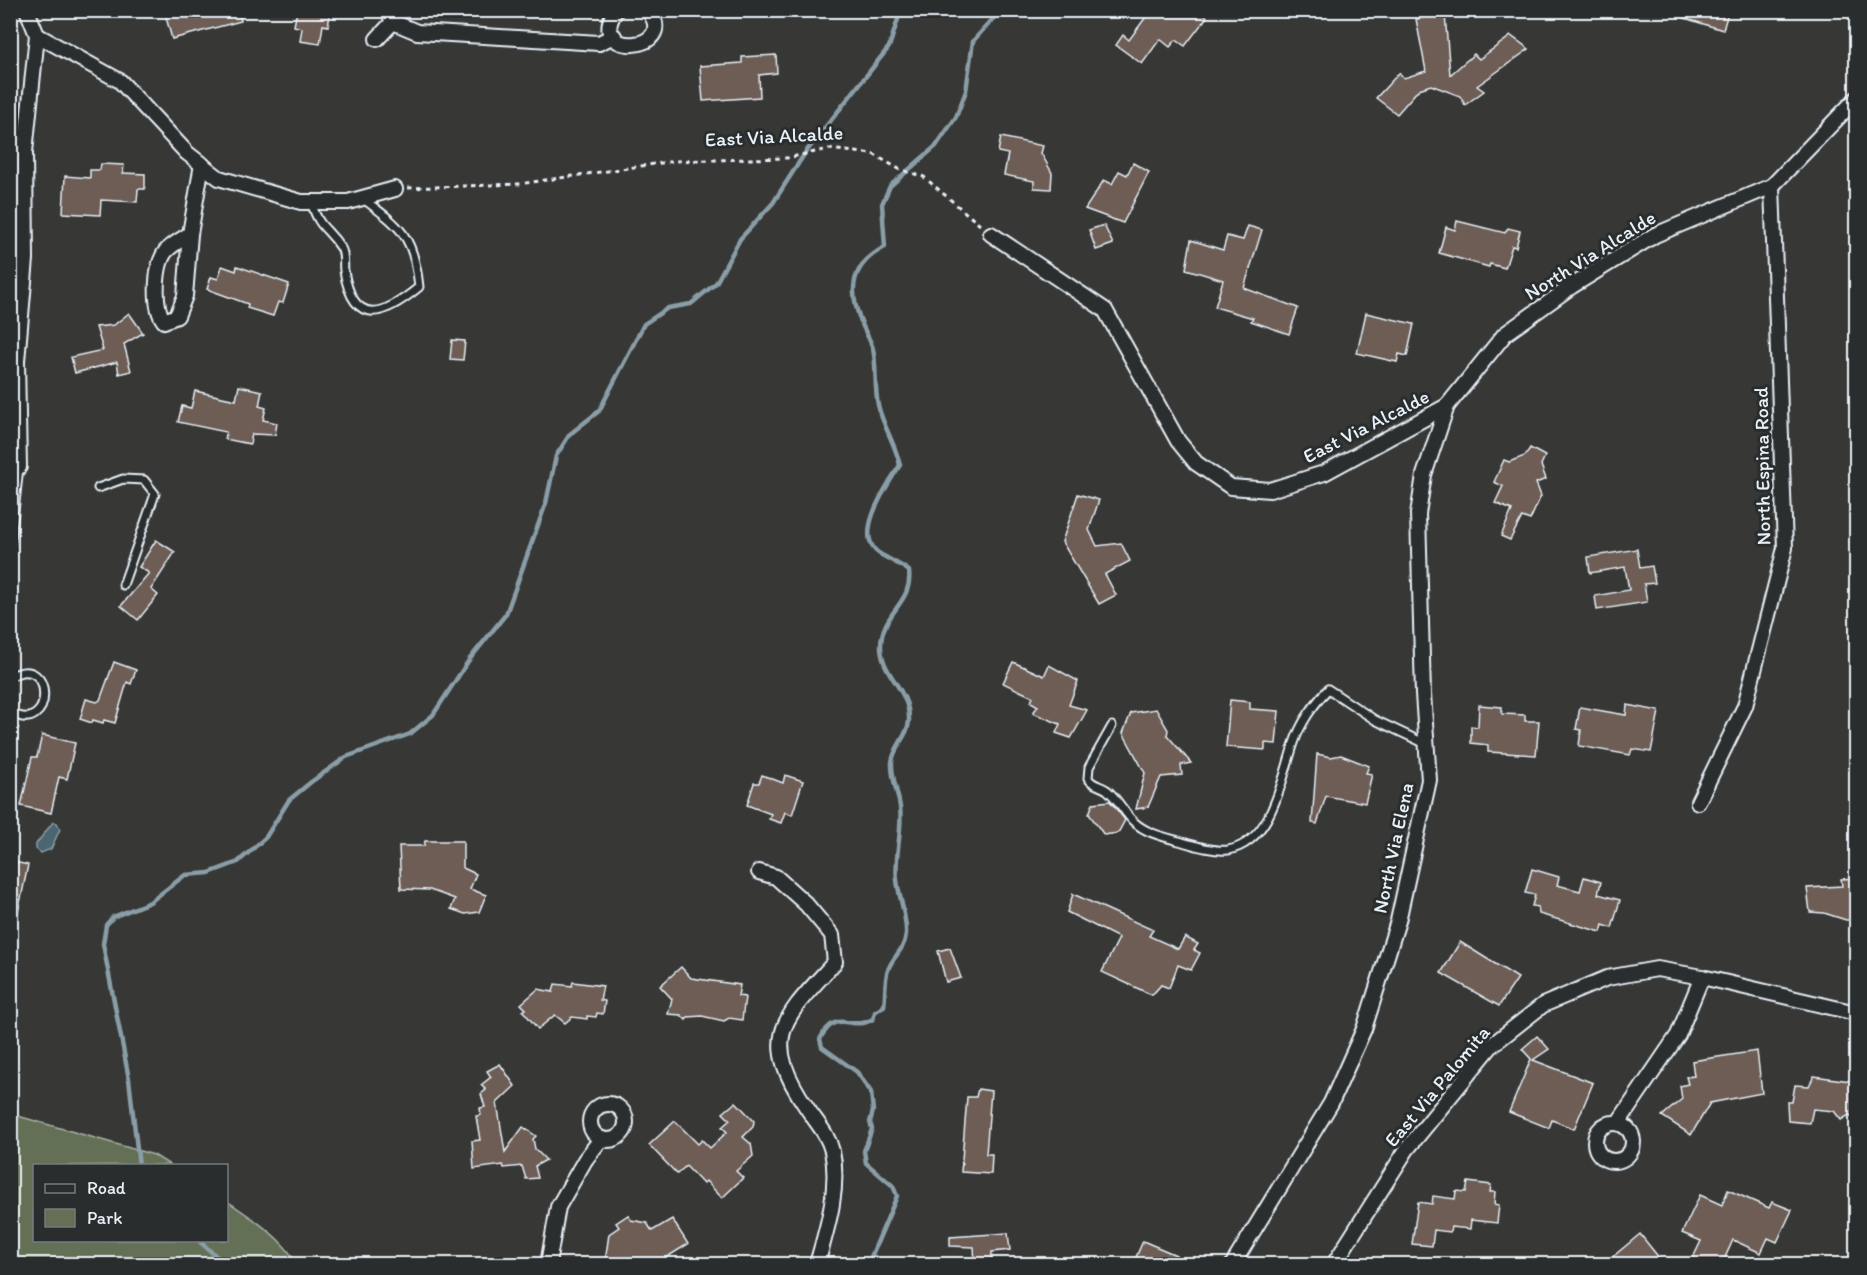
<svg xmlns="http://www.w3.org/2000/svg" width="1867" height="1275" font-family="Itim,sans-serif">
  <rect width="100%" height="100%" fill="#373736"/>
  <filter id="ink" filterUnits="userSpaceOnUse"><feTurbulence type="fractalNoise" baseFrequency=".0167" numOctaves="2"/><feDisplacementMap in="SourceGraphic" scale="12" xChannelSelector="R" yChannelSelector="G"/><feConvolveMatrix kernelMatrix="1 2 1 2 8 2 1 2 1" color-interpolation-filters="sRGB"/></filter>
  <g filter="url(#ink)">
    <path fill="#646f56" stroke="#a6b0a7" stroke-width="1.5" d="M11 1114 154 1155 170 1165 34 1166V1240H226L227 1201C252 1218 282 1237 297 1264H11Z"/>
    <path fill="#4c6671" stroke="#8a9ea7" stroke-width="1.5" d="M53 822 57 823 60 829 51 849 41 853 36 849V844Z"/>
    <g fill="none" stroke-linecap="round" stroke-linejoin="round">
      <g stroke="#8a9ea7" stroke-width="4.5">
        <path d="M139 1166 129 1079 103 944 106 925 113 917 150 902 185 875 209 873 238 862 266 837 289 800 311 782 346 757 410 734 433 715 469 660 506 614 546 503 556 456 570 434 599 411 644 324 668 308 691 304 716 283 740 239 773 203 805 153 889 47 901 10"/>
        <path d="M198 1240 225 1264"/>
        <path d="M868 1264 897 1196 893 1186 866 1163 864 1151 872 1129 870 1122 873 1111 871 1092 857 1072 822 1047 820 1039C838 1006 850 1033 873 1019L875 1012 884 1006C886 995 884 981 888 970 892 957 905 950 906 934 907 916 899 898 897 880 894 857 903 831 900 807 898 792 891 778 892 762 894 746 909 735 909 720 910 689 880 674 881 645 882 611 913 604 909 571 900 564 890 560 880 554 851 536 888 484 900 465 895 443 883 426 878 405 874 386 877 365 873 349 871 341 865 332 862 324 848 291 850 265 885 247L882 204 890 186 936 146 956 117 966 91 973 41 1001 10"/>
      </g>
    </g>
    <g fill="#6d5d55" stroke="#e8f1f8" stroke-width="1.5">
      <path d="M164 10H239L241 21 172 39Z"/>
      <path d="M297 10H331L328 26 323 25 320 44 300 41 302 28 294 26Z"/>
      <path d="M1151 10H1198L1207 17 1185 46 1176 40 1170 47 1160 39 1142 64 1116 45 1123 35 1129 40Z"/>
      <path d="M1668 10H1720L1728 13 1723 30 1668 13Z"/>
      <path d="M1445 14 1450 75 1474 54 1479 59 1511 36 1529 49 1477 86 1484 91 1465 105 1460 96 1431 85 1419 89 1397 114 1376 98 1399 73 1404 78 1426 71 1416 19Z"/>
      <path d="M776 55 777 73 759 75 760 97 703 101 700 66 742 63V57Z"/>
      <path d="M1001 137 1043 146 1041 153 1052 173 1051 189 1034 188V181L1004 175 1008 154 998 152Z"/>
      <path d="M1133 163 1149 172 1123 223 1085 209 1104 180 1112 184 1119 171 1127 175Z"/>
      <path d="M101 164 124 165 123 173 145 174V189H138L137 202 101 200 100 215 63 213 65 176 90 178V170H100Z"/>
      <path d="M1457 221 1505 233 1508 228 1520 231 1516 247 1512 246 1505 268 1490 264 1489 267 1439 253 1446 227 1455 230Z"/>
      <path d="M1104 225 1113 244 1096 250 1089 230Z"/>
      <path d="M1248 226 1262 230 1244 288 1298 308 1289 334 1251 321 1253 318 1215 307 1223 280 1186 269 1191 240 1223 250 1227 236 1243 240Z"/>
      <path d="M222 266 236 271 237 266 289 284 283 303 278 302 273 316 247 308 248 304 207 289 211 277 218 279Z"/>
      <path d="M129 313 143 333 124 344 131 371 119 374 117 362 75 373 71 357 103 350 96 327 114 325Z"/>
      <path d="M1366 313 1414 324 1407 356 1399 354 1397 362 1357 353Z"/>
      <path d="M452 340 465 341 463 360 450 359Z"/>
      <path d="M239 386 262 391 259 406 266 408 263 420 277 423 275 435 252 434 250 444 225 439 226 432 178 422 182 406 191 408 195 391 236 400Z"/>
      <path d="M1530 448 1545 456 1541 465 1546 479 1536 483 1541 496 1530 520 1522 517 1510 540 1501 536 1512 510 1495 503 1503 486 1494 482 1504 460 1509 462 1525 456Z"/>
      <path d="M1078 494 1099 500 1089 530 1097 546 1121 543 1130 561 1105 574 1116 595 1099 604 1062 542Z"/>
      <path d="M156 540 175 552 151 589 158 595 138 620 121 606 149 573 139 567Z"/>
      <path d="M1637 549 1640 568 1652 566 1655 583 1644 584 1647 602 1597 610 1595 596 1629 590 1625 567 1590 573 1588 557Z"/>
      <path d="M114 662 136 670 131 684 127 682 115 723 104 720 103 723 93 720 92 723 80 719 86 699 97 702 100 700Z"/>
      <path d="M1013 662 1044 676 1049 665 1078 681 1069 705 1087 710 1071 738 1056 733 1060 724 1033 713 1038 706 1031 702 1033 697 1003 683Z"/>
      <path d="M1230 700 1250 702V709L1279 711 1276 744 1265 743V750L1226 747Z"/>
      <path d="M1479 705 1502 707V714L1525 715V721H1539L1536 755 1488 752V745L1471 743V726L1478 727Z"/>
      <path d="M1627 705 1659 711 1651 752 1632 749 1630 755 1579 746 1581 730 1576 729 1580 707 1626 715Z"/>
      <path d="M1156 709 1168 730 1167 735 1191 763 1181 765 1182 775 1161 777 1148 807 1136 809 1145 773 1123 733 1131 713Z"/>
      <path d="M42 735 75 743 67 779 59 777 51 813 21 806 32 757H37Z"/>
      <path d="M1317 754 1331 757 1341 755 1369 766 1366 773 1372 774 1365 803 1326 796 1317 824 1312 823Z"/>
      <path d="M762 775 783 783 785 775 803 781 792 815 785 812 781 823 769 819 771 814 747 805 754 783H759Z"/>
      <path d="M1110 801 1125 820 1118 833 1104 835 1089 814 1093 803Z"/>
      <path d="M425 841H463V868L476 874 470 889 486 895 479 912 465 914 451 909 455 899 430 890 401 889 399 846H424Z"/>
      <path d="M10 861 28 865 16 922H10Z"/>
      <path d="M1532 869 1559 877 1557 885 1580 891 1584 877 1601 882 1598 894 1620 900 1612 928 1603 925 1601 932 1539 914 1538 907 1532 906 1535 895 1525 893Z"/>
      <path d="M1857 878V920H1846L1824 913 1810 912 1807 888 1842 886 1841 879Z"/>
      <path d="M1073 894 1153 930 1149 936 1178 949 1185 937 1198 944 1194 950 1200 953 1191 970 1178 965 1169 988 1161 985 1152 995 1102 972 1119 938 1067 912Z"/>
      <path d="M1460 942 1518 978 1499 1006 1441 973Z"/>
      <path d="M950 948 961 978 946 982 938 951Z"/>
      <path d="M681 967 691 978 740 985 738 996 745 997 742 1020 729 1018 724 1021 702 1016 688 1017 686 1020 681 1015 668 1014 672 999 660 986Z"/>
      <path d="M573 982 603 986 600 1000 605 1001 603 1014 597 1013 596 1017 587 1016V1019L572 1017 565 1023 555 1015 538 1029 523 1011 526 1009 521 1004 538 989 553 992 555 984 572 986Z"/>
      <path d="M1537 1036 1549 1049 1533 1060 1593 1083 1574 1129 1552 1120 1549 1128 1509 1112 1531 1059 1522 1049Z"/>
      <path d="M1757 1051 1762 1093 1710 1103 1691 1135 1662 1116 1682 1099 1680 1086 1688 1084 1686 1077 1694 1076 1692 1061Z"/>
      <path d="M500 1064 515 1086 497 1103 505 1152 523 1127 536 1136 533 1139 535 1149 546 1160 535 1166 538 1178 526 1179 522 1166 504 1168 503 1165 474 1169 472 1141 480 1140 476 1116 481 1115 480 1108 485 1107 481 1094 486 1090 481 1085 491 1077 487 1071Z"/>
      <path d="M1814 1076 1857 1082 1854 1117 1849 1115 1841 1120 1834 1111 1813 1109 1810 1123 1788 1121 1787 1102H1792L1795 1085 1809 1086Z"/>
      <path d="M978 1089 991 1091 986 1154H992L991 1174 961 1172 967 1097H976Z"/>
      <path d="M736 1102 754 1121 753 1127 743 1137 751 1144 753 1156 736 1171 743 1178 722 1198 706 1181 703 1184 686 1166 677 1174 649 1145 675 1121 698 1144 702 1140 710 1148 727 1132 722 1127 730 1120 723 1113Z"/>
      <path d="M1468 1182 1491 1185 1490 1192H1495L1494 1204 1499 1205 1497 1223 1471 1220 1470 1229 1451 1227 1450 1232 1434 1230 1432 1246 1412 1244 1418 1202 1432 1204 1433 1196 1455 1199 1456 1191 1466 1192Z"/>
      <path d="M1728 1190 1769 1208 1772 1202 1792 1210 1777 1242 1768 1238 1761 1253 1733 1240 1722 1264H1706L1693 1258 1701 1241 1682 1233 1700 1195 1722 1205Z"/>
      <path d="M628 1215 631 1220 647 1223 652 1231 672 1219 688 1244 656 1264H609L606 1255 609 1234 619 1227 616 1223Z"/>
      <path d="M1008 1233 1010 1250 992 1252 991 1264H975L974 1247 950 1246V1237Z"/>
      <path d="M1640 1234 1664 1264H1604Z"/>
      <path d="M1143 1241 1176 1255 1172 1264H1133Z"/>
    </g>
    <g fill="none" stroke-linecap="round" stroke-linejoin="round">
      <defs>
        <g id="lane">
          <path d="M311 202C320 231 328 227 341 248 345 254 343 264 344 271 354 329 385 315 419 287 414 236 401 227 362 198"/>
          <path d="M98 488 123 479 144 480 155 494 123 585"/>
          <path d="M10 548 19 467"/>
          <path d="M10 677C55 650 55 739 10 712"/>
          <path d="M1112 726 1089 767 1088 778C1093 786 1100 785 1107 790 1117 798 1124 812 1133 821 1145 833 1164 837 1179 841 1193 845 1214 852 1228 850 1273 842 1282 777 1294 743 1301 722 1313 706 1328 689L1375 720 1426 744"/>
        </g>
        <g id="street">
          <path d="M27 10 37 35 120 81 187 153 219 178 301 202H348L395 189"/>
          <path d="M388 10 393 22 417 32 599 43 614 36"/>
          <path d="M616 10C584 59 682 52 648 10"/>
          <path d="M377 39 393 22"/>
          <path d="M190 234C182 239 173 244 166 251 155 265 153 307 164 321L177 316 185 296 190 234 202 164"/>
          <path d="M991 234 1105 310 1178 441 1196 463 1231 487 1270 490 1324 473 1447 406"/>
          <path d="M19 467 17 361 26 259 25 152 37 35"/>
          <path d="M1698 802 1745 706 1785 548 1772 186"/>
          <path d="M759 872 776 877 806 904 832 935 835 962C785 1017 758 1036 807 1108 816 1122 828 1134 832 1151 840 1188 827 1229 817 1264"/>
          <circle cx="608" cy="1122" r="18"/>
          <path d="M1618 1123 1678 1035 1702 977"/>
          <circle cx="1614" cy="1142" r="19"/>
          <path d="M548 1264 558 1207 585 1160 601 1139"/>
          <path d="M1233 1264 1331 1103 1364 1029 1398 921 1429 780 1423 694 1418 514 1424 475 1447 406 1505 334 1572 286 1655 235 1772 186 1856 99"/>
          <path d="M1334 1264 1407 1149 1492 1045 1543 1005 1607 978 1657 969 1702 977 1856 1013"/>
        </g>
      </defs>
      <use href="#lane" stroke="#e8f1f8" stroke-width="11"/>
      <use href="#street" stroke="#e8f1f8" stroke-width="18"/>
      <g stroke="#e8f1f8" stroke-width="3" stroke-dasharray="4.5 4.5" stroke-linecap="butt">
        <path d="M408 188 519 184 675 161 787 158 829 149 873 154 899 169 924 177 980 225"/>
        <path d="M10 764 18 727"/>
        <path d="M10 842 17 844"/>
      </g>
      <use href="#lane" stroke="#2a2d2e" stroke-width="7"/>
      <use href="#street" stroke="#2a2d2e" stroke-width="14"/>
    </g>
  </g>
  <g text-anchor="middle" stroke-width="6" stroke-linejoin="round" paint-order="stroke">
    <g font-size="20" fill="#e8f1f8" stroke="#2a2d2e">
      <text transform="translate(774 136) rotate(-3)" y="7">East Via Alcalde</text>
      <text transform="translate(1590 255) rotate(-32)" y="7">North Via Alcalde</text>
      <text transform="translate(1366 426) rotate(-27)" y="7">East Via Alcalde</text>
      <text transform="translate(1762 466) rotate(-91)" y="7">North Espina Road</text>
      <text transform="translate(1393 848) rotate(-78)" y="7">North Via Elena</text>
      <text transform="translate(1437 1086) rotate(-50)" y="7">East Via Palomita</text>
    </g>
  </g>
  <rect width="1867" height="1275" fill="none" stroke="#2a2d2e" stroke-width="36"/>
  <rect x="18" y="18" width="1831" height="1239" fill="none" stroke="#e8f1f8" stroke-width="2" filter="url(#ink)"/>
  <rect x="33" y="1164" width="195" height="78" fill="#2a2d2e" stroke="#767b7f" stroke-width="1.5"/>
  <rect x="45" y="1184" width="30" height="9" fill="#2a2d2e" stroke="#767b7f" stroke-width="1.5"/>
  <text x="87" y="1194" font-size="18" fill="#e8f1f8">Road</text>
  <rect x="45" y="1209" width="30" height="18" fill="#646f56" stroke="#767b7f" stroke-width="1.5"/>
  <text x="87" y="1224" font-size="18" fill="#e8f1f8">Park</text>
</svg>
